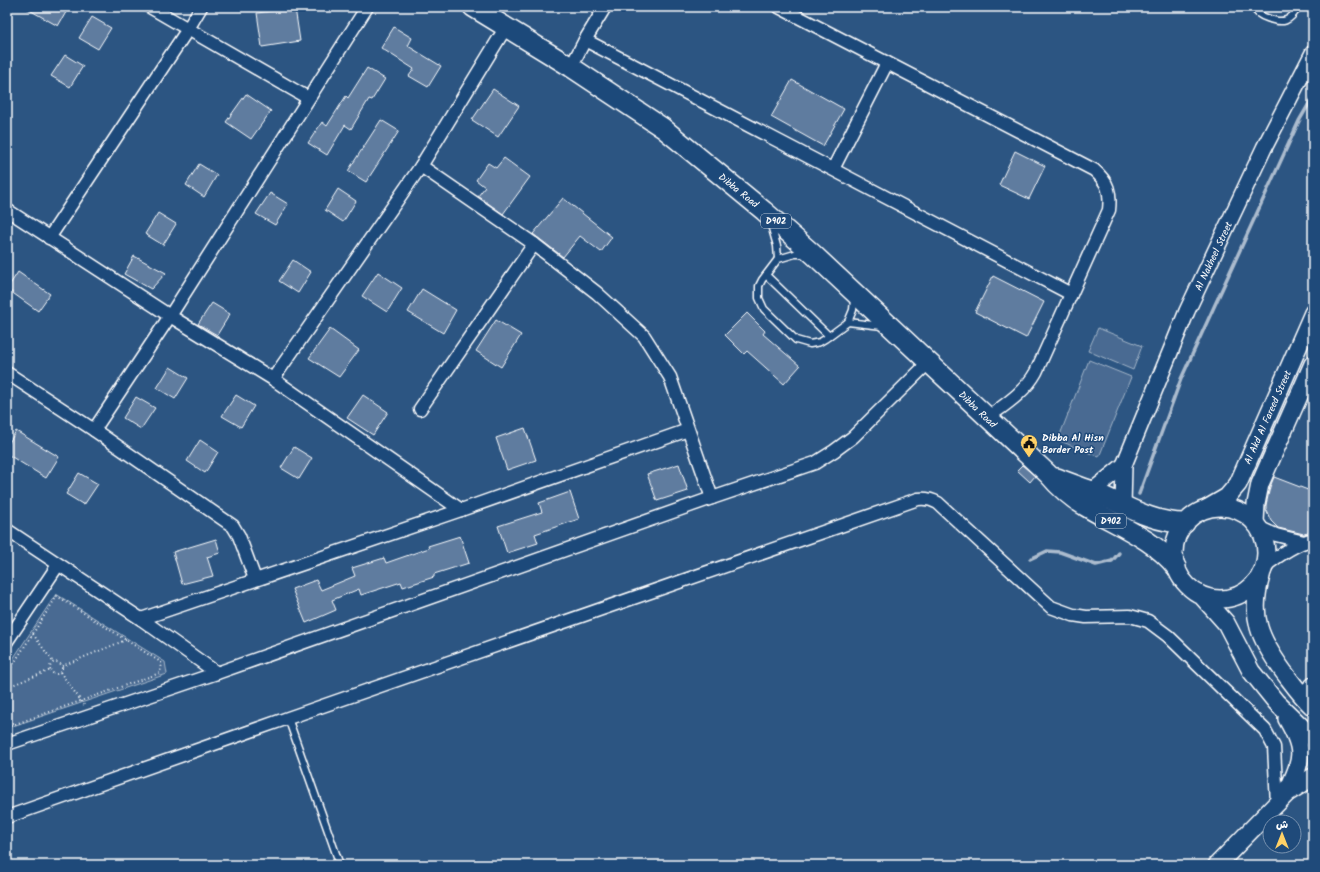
<svg xmlns="http://www.w3.org/2000/svg" width="1320" height="872" font-family="Kalam,'Playpen Sans Arabic',sans-serif">
  <rect width="100%" height="100%" fill="#2c5582"/>
  <filter id="ink" filterUnits="userSpaceOnUse"><feTurbulence type="fractalNoise" baseFrequency=".025" numOctaves="2"/><feDisplacementMap in="SourceGraphic" scale="8" xChannelSelector="R" yChannelSelector="G"/><feConvolveMatrix kernelMatrix="1 2 1 2 8 2 1 2 1" color-interpolation-filters="sRGB"/></filter>
  <g filter="url(#ink)">
    <g fill="#486b92" stroke="#a4b5c8">
      <path d="M1098 328 1142 346 1133 370 1088 351Z"/>
      <path d="M1089 360 1131 377 1099 457 1058 440Z"/>
      <path d="M56 594 165 662 167 674 7 728V668Z"/>
    </g>
    <g fill="none" stroke-linecap="round" stroke-linejoin="round">
      <g stroke="#acbcce" stroke-width="3.5">
        <path d="M1139 494 1181 379 1299 121 1313 97"/>
        <path d="M1030 559 1047 551 1060 552 1096 565 1112 561 1119 553"/>
      </g>
    </g>
    <g fill="#5e7c9f" stroke="#fff">
      <path d="M24 7H69L58 26Z"/>
      <path d="M295 8 300 41 262 47 257 13Z"/>
      <path d="M92 17 111 28 98 49 79 38Z"/>
      <path d="M394 27 412 38 408 46 441 66 428 87 409 76 414 69 381 48Z"/>
      <path d="M65 55 83 66 70 87 51 76Z"/>
      <path d="M367 68 385 79 372 100 369 99 351 129 345 125 327 155 308 143 322 122 327 126 346 96 348 98Z"/>
      <path d="M792 80 844 109 823 146 771 117Z"/>
      <path d="M493 89 519 106 498 137 472 120Z"/>
      <path d="M246 94 271 111 251 139 226 122Z"/>
      <path d="M381 120 399 131 366 182 348 171Z"/>
      <path d="M1015 151 1045 166 1029 199 999 185Z"/>
      <path d="M504 158 530 177 503 214 478 196 485 187 476 180 488 163 496 168Z"/>
      <path d="M199 164 217 175 204 197 186 185Z"/>
      <path d="M338 189 356 201 343 222 325 210Z"/>
      <path d="M270 193 288 204 275 225 256 214Z"/>
      <path d="M563 198 612 237 601 252 580 236 563 257 533 234Z"/>
      <path d="M158 213 176 224 163 245 145 234Z"/>
      <path d="M134 256 166 273 151 289 124 274Z"/>
      <path d="M293 260 311 272 298 293 279 281Z"/>
      <path d="M18 272 50 294 38 311 7 289Z"/>
      <path d="M378 272 402 288 387 312 362 296Z"/>
      <path d="M993 276 1044 302 1026 338 975 312Z"/>
      <path d="M422 289 456 310 443 333 408 312Z"/>
      <path d="M212 303 230 314 217 335 198 324Z"/>
      <path d="M747 313 765 331 763 334 800 366 784 384 747 351 744 354 725 335Z"/>
      <path d="M496 320 521 335 501 367 476 351Z"/>
      <path d="M330 329 359 350 339 377 309 358Z"/>
      <path d="M170 367 188 378 175 399 157 388Z"/>
      <path d="M236 395 254 406 241 427 222 416Z"/>
      <path d="M363 395 388 412 373 435 347 418Z"/>
      <path d="M136 397 155 408 141 429 123 418Z"/>
      <path d="M525 428 536 460 507 470 496 438Z"/>
      <path d="M16 431 59 457 46 478 7 454V446Z"/>
      <path d="M200 440 218 452 205 473 187 461Z"/>
      <path d="M294 447 312 458 299 479 281 468Z"/>
      <path d="M679 464 688 491 657 501 647 474Z"/>
      <path d="M1022 465 1035 476 1030 482 1017 470Z"/>
      <path d="M79 473 98 484 84 505 66 494Z"/>
      <path d="M1274 477 1313 492V532L1304 534 1278 528 1271 521 1266 510V505L1270 487Z"/>
      <path d="M570 492 579 519 535 534 538 543 507 553 498 526 542 512 539 503Z"/>
      <path d="M460 536 469 563 434 574V577L403 587 401 582 361 595 359 589 332 600 336 610 306 623 292 589 316 580 321 590 355 576 352 568 384 558 386 563 429 548 428 546Z"/>
      <path d="M216 539 220 553 207 557 213 576 182 584 173 552Z"/>
    </g>
    <g fill="none" stroke-linecap="round" stroke-linejoin="round">
      <defs>
        <g id="service">
          <path d="M1253 7C1256 13 1261 16 1267 18 1283 24 1290 22 1298 7"/>
          <path d="M771 225 777 246 778 259"/>
          <path d="M807 254H795L778 259 762 280 759 286V298L764 309 796 340 810 344 820 342 825 339 848 322 853 310 854 299"/>
          <path d="M766 275 829 336"/>
          <path d="M848 322 882 326"/>
          <path d="M288 718 340 865"/>
        </g>
        <g id="minor">
          <path d="M201 7 188 29 308 98"/>
          <path d="M779 7 1094 170C1108 182 1111 192 1109 210L1036 372C1025 392 1006 404 987 418"/>
          <path d="M585 40 1071 294"/>
          <path d="M571 67 585 40 605 7"/>
          <path d="M421 166 534 244 597 293 644 336 670 377 712 498"/>
          <path d="M833 169 887 63"/>
          <path d="M7 210 170 316 273 379 461 510"/>
          <path d="M49 238 188 29 150 7"/>
          <path d="M7 373 94 430 233 526 239 536 255 579"/>
          <path d="M273 379 421 166 506 27"/>
          <path d="M420 409 534 244"/>
          <path d="M94 430 170 316 367 7"/>
          <path d="M1258 527 1276 535 1304 542"/>
          <path d="M7 530 141 619 217 673"/>
          <path d="M1264 567C1279 555 1295 544 1313 539"/>
          <path d="M141 619 461 510 688 430"/>
          <path d="M7 641 58 565"/>
          <path d="M1300 695 1313 683"/>
          <path d="M7 744 217 673 712 498 815 463 834 451 853 437 929 362"/>
          <path d="M7 817 288 718 918 499C926 498 931 499 938 503L1051 607 1073 615 1086 617 1130 616 1148 621 1168 636 1265 730 1274 747 1277 804"/>
        </g>
        <g id="tertiary">
          <path d="M1092 491 1124 465"/>
          <path d="M1123 506 1124 465 1187 311 1264 148 1313 53"/>
        </g>
        <g id="secondary">
          <circle cx="1220" cy="553" r="46"/>
          <path d="M1208 508 1227 497 1238 484 1313 313"/>
          <path d="M1255 522 1256 504 1260 484 1313 364"/>
          <path d="M1261 576C1249 617 1260 639 1283 671 1293 684 1301 696 1313 707"/>
          <path d="M1202 596 1226 623 1251 671 1276 702 1313 738"/>
          <path d="M1287 719C1307 753 1301 760 1287 793"/>
          <path d="M1217 865 1287 793 1313 777"/>
        </g>
        <g id="primary">
          <path d="M473 7 571 67 663 128 764 211 813 254 1048 474C1059 487 1071 498 1085 506 1116 525 1153 538 1176 567"/>
          <path d="M1057 478C1069 483 1081 487 1092 491 1123 504 1151 523 1185 523"/>
        </g>
      </defs>
      <use href="#service" stroke="#fff" stroke-width="9"/>
      <use href="#minor" stroke="#fff" stroke-width="15"/>
      <use href="#tertiary" stroke="#fff" stroke-width="18"/>
      <use href="#secondary" stroke="#fff" stroke-width="20"/>
      <use href="#primary" stroke="#fff" stroke-width="22"/>
      <g stroke="#fff" stroke-width="2" stroke-dasharray="1 3" stroke-linecap="butt">
        <path d="M33 634 53 662"/>
        <circle cx="56" cy="668" r="6"/>
        <path d="M62 666 126 640"/>
        <path d="M60 672 84 705"/>
        <path d="M7 674 57 596 162 663 160 673 7 727"/>
        <path d="M7 687 51 670"/>
      </g>
      <use href="#service" stroke="#1f4a7a" stroke-width="6"/>
      <use href="#minor" stroke="#1f4a7a" stroke-width="12"/>
      <use href="#tertiary" stroke="#1f4a7a" stroke-width="15"/>
      <use href="#secondary" stroke="#1f4a7a" stroke-width="17"/>
      <use href="#primary" stroke="#1f4a7a" stroke-width="19"/>
    </g>
  </g>
  <defs>
    <symbol id="civic-pin" viewBox="-11 -11 22 30"><path d="M0 17L-7.5 6A9.5 9.5 0 1 1 7.5 6Z" fill="#ffd166" stroke="#1f4a7a"/><path d="M-.6-6.5H3V-4.5H.6V-3L4-1V1h2V6H-6V1h2V-1L-.6-3ZM-1.2 2.5V6h2.4V2.5Z" fill="#111"/></symbol>
  </defs>
  <g fill-rule="evenodd">
    <use href="#civic-pin" x="1019" y="433" width="20" height="27"/>
  </g>
  <g text-anchor="middle" stroke-width="3" stroke-linejoin="round" paint-order="stroke">
    <g fill="#1f4a7a" stroke="#bcc9d7" stroke-width="1">
      <rect x="761" y="214" width="30" height="14" rx="3"/>
      <rect x="1096" y="514" width="30" height="14" rx="3"/>
    </g>
    <g font-size="9" font-weight="bold" fill="#fff">
      <text x="776" y="224">D902</text>
      <text x="1111" y="524">D902</text>
    </g>
    <g font-size="10" fill="#fff" stroke="#1f4a7a">
      <text transform="translate(739 190) rotate(39)" y="4">Dibba Road</text>
      <text transform="translate(1213 256) rotate(-65)" y="4">Al Nakheel Street</text>
      <text transform="translate(978 409) rotate(44)" y="4">Dibba Road</text>
      <text transform="translate(1267 417) rotate(-66)" y="4">Al Akd Al Fareed Street</text>
    </g>
    <g font-size="10" font-weight="bold" fill="#fff" stroke="#1f4a7a" text-anchor="start">
      <text x="1042" y="441">Dibba Al Hisn<tspan x="1042" dy="12">Border Post</tspan></text>
    </g>
  </g>
  <rect width="1320" height="872" fill="none" stroke="#1f4a7a" stroke-width="24"/>
  <rect x="12" y="12" width="1296" height="848" fill="none" stroke="#fff" stroke-width="1.5" filter="url(#ink)"/>
  <g transform="translate(1282 834)"><circle r="19" fill="#1f4a7a" stroke="#7992af"/>
  <path d="M0-3L7 15L0 10L-7 15Z" fill="#ffd166"/>
  <text y="-6" font-size="11" font-weight="bold" text-anchor="middle" fill="#ffffff">ش</text>
  </g>
</svg>
